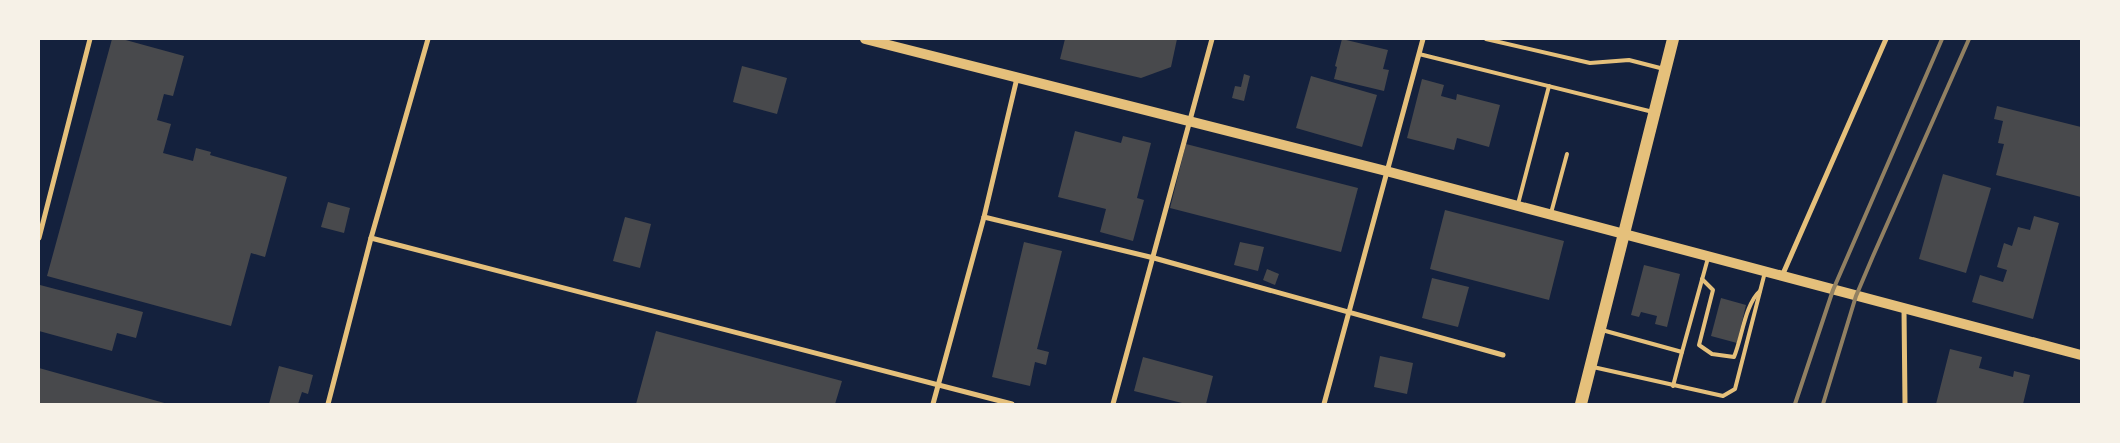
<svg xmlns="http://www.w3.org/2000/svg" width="2120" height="443" font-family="Commissioner,sans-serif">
  <rect width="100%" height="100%" fill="#14213d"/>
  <g fill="#48494c">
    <path d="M112 39H122L184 56 173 96 164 94 157 120 171 124 163 153 193 161 196 148 211 152 210 155 287 177 265 257 251 253 231 326 47 276Z"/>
    <path d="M1065 39H1177L1171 67 1141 78 1060 59Z"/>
    <path d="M1342 39 1388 50 1383 69 1389 70 1384 91 1334 79 1337 67 1335 66Z"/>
    <path d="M742 66 787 78 777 114 733 102Z"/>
    <path d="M1244 74 1250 76 1244 101 1232 98 1235 86 1241 87Z"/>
    <path d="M1311 76 1377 95 1362 147 1296 128Z"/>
    <path d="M1422 79 1444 85 1441 96 1456 100 1457 94 1500 105 1489 147 1457 138 1454 150 1407 138Z"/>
    <path d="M1997 106 2081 127V197L1996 175 2004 144 1998 143 2003 121 1994 119Z"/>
    <path d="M1075 131 1121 143 1123 136 1151 143 1137 198 1144 200 1133 241 1100 232 1106 209 1058 197Z"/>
    <path d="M1186 144 1358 188 1341 252 1170 208Z"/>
    <path d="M1943 174 1991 188 1966 273 1919 259Z"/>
    <path d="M328 202 350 208 344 233 321 227Z"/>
    <path d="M1445 210 1564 241 1549 300 1430 269Z"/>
    <path d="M2034 216 2059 223 2033 319 1972 302 1980 275 2003 282 2007 270 1997 267 2004 243 2012 246 2018 227 2030 230Z"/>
    <path d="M625 217 651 224 640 268 613 261Z"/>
    <path d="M1024 242 1062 251 1037 349 1049 352 1046 365 1035 362 1030 386 992 377Z"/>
    <path d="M1240 242 1264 247 1258 271 1234 265Z"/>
    <path d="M1644 265 1680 274 1667 327 1655 324 1657 316 1641 312 1639 317 1631 315Z"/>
    <path d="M1267 269 1279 274 1275 285 1263 280Z"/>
    <path d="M1432 278 1469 287 1458 327 1422 318Z"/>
    <path d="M40 285 143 312 136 338 117 333 112 351 39 331Z"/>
    <path d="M1721 298 1746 305 1737 343 1711 336Z"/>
    <path d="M656 331 842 381 835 404H636Z"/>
    <path d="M1950 349 1982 357 1979 368 2013 377 2014 371 2030 375 2023 404H1936Z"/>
    <path d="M1380 356 1413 363 1407 394 1374 387Z"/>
    <path d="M1143 357 1213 376 1206 404H1186L1134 391Z"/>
    <path d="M279 366 313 375 308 394 302 392 298 404H269Z"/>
    <path d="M39 368 168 404H39Z"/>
  </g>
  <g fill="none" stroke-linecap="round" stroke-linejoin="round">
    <g stroke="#e5c07b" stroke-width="4">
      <path d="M1486 39 1590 63 1629 60 1664 69"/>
      <path d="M1419 54 1653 112"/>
      <path d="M1518 204 1549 86"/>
      <path d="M1551 213 1567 154"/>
      <path d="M1702 279 1713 290 1699 345 1712 354 1734 357C1742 338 1745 304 1760 291"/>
      <path d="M1602 330 1682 352 1708 258"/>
      <path d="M1593 367 1723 396 1735 389 1765 272"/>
      <path d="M1673 386 1682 352"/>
    </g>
    <g stroke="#e5c07b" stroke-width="5">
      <path d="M984 217 1154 258 1503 355"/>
      <path d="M39 238 90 39"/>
      <path d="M371 238 1012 404"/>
      <path d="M1782 276 1886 39"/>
      <path d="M1904 309 1905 404"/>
      <path d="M328 404 371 238 428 39"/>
      <path d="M933 404 984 217 1017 78"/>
      <path d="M1113 404 1212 39"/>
      <path d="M1324 404 1423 39"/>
    </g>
    <path stroke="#e5c07b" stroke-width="10" d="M865 39 1386 171 2081 355"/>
    <path stroke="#e5c07b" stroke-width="12" d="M1581 404 1673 39"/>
    <g stroke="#918062" stroke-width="4">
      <path d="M1795 404 1833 290 1942 39"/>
      <path d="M1823 404 1856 296 1873 256 1969 39"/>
    </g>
  </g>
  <rect width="2120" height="443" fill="none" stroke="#f6f1e7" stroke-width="80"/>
</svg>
